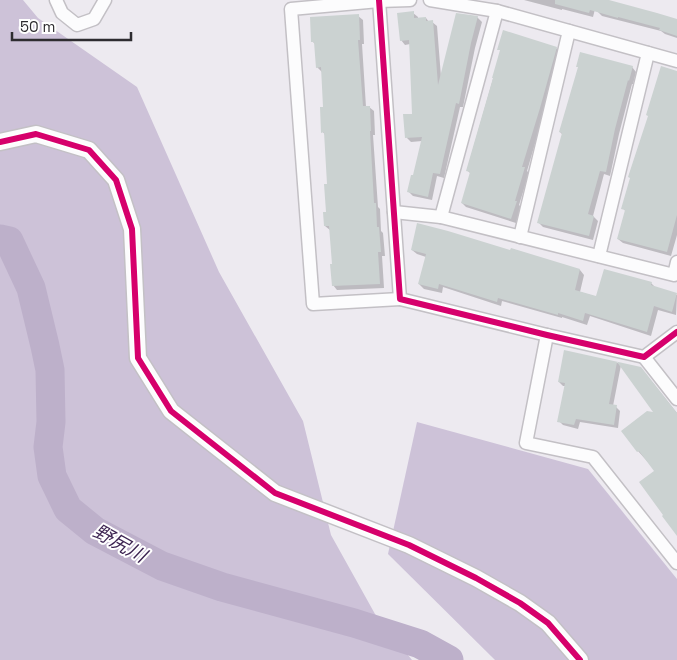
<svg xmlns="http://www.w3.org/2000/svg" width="677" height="660" font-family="'Space Grotesk','Noto Sans JP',sans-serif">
  <rect width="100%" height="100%" fill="#edeaf0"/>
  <g fill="#cdc2d8">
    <path d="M0 0H23L38 18 137 87 219 272 303 421 331 535 375 614 412 660H0Z"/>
    <path d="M417 422 588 469 677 579V660H495L388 554Z"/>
  </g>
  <g fill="#0003">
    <path d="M524 0H590L596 5 593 17 562 9V10Z"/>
    <path d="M601 0H605L677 20V38L665 34 661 31 602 16 598 12Z"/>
    <path d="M413 13 418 17V19L426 18 429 22H432L437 26 441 77 477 17 482 22 475 48 463 107H460L444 178 437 176 432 200 413 196 408 191 414 177 422 141 411 142 407 138 413 115 410 44 405 45 401 40Z"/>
    <path d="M358 16 363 20 364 44H362L366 107H369L374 111 375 135H373L378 207 380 209 381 231 383 233 385 256H382L384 288 337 290 333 285V265L330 230 325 226 328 213V185L325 135 323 132 324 108 322 72 317 67 316 45 313 42Z"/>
    <path d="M556 48 561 53 544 113 527 171 529 173 519 205 521 207 516 223 466 207 462 203 471 174 467 170 501 51 499 49Z"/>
    <path d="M632 67 636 72 633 84H632L619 134 610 176 604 174 593 216 598 221 593 240 543 227 539 223 563 135 560 132Z"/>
    <path d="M677 73V235L671 256 623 243 618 239 626 212 623 208Z"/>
    <path d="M512 249 580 270 584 275 580 292 597 297 651 283 656 288 677 295 676 315 658 310 651 336 590 316 587 325 562 317V318L502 301 501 306 443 287 442 293 424 289 419 284 426 257 417 254 412 250 511 251Z"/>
    <path d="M565 352 641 368 677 413V534L656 471 638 451 656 413 621 365 613 406 616 407 620 411 618 428 580 422 578 429 563 425 559 421 566 386H563L559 382Z"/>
  </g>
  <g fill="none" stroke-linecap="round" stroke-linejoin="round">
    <path stroke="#bdb0ca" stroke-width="29" d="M0 239 9 241 31 288 45 346 50 370 51 422 48 447 52 476 68 509 95 531 162 566 222 587 354 623 420 644 449 660"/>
  </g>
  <g fill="#cbd2d1">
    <path d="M555 0H609L657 13 677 19V36L659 30 660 28 618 17V18L590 10 589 13 555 4Z"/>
    <path d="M414 11V18L426 17V21L433 20 438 85 456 13 478 16 471 43 459 104 456 103 440 174 433 173 428 197 407 192 411 175H413L422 137 405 138 403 114H412L410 64 409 40 400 41 397 13Z"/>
    <path d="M359 14 360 40H358L363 106H370L371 131H370L374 203H376L377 227H379L381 252H378L380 284 332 286 330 264H332L329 226H324L323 212H326L324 184H327L324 132 321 133 320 107H323L321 67 316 68 314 42H311L310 17Z"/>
    <path d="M503 30 557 47 540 108 522 167H525L515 201H517L511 219 461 203 470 172 466 171 493 78H492L500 50H497Z"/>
    <path d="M580 52 633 66 629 81 628 80 615 129 606 172 600 171 588 214 594 216 589 236 537 223 562 133 559 132 578 67H576Z"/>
    <path d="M661 66 677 71V215L667 252 617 239 625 210 621 209 630 178 628 177 648 116 646 115Z"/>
    <path d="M417 223 448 231 510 250 511 248 580 269 575 290 596 296 604 269 652 282 651 285 677 293 672 312 654 306 647 332 585 313 583 321 558 313V315L498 298 497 302 439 284 438 289 418 284 426 254 411 250Z"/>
    <path d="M564 350 641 367 677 413V536L662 516 663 515 639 482 654 471 639 451 637 452 621 431 647 411 653 412 617 362 609 404 617 405 614 425 576 419 574 425 557 422 565 383 558 382Z"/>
  </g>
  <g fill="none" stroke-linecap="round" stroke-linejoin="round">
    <defs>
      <g id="minor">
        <path d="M56 0 62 13 77 25 94 19 105 0"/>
        <path d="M379 0 400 299 547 335 644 357 677 332"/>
        <path d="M430 0 497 11 677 61"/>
        <path d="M394 212 441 217 674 275 677 262"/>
        <path d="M441 217 497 11"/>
        <path d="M520 237 569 31"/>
        <path d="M599 256 648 53"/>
        <path d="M400 299 313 304 291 9 379 1 410 0"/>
        <path d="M547 335 526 443 593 457 677 563"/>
        <path d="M644 357 677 399"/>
      </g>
      <path id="tertiary" d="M0 142 36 134 89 150 116 180 132 229 138 358 171 411 275 493 409 545 476 578 520 603 548 623 580 660"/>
    </defs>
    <use href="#minor" stroke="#c3c0c5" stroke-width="15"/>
    <use href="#tertiary" stroke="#c3c0c5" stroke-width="19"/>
    <use href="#minor" stroke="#fcfcfd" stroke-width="12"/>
    <use href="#tertiary" stroke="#fcfcfd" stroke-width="16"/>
    <defs>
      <g id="cycleway">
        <path d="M379 0 400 299 547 335 644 357 677 332"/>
        <path d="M0 142 36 134 89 150 116 180 132 229 138 358 171 411 275 493 409 545 476 578 520 603 548 623 580 660"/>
      </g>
    </defs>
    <use href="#cycleway" stroke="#fff" stroke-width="9"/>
    <use href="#cycleway" stroke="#d6006c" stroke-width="6"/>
  </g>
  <g text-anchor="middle" stroke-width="4" stroke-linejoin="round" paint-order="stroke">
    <g font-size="19" font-style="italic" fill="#3d2452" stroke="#fff">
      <text transform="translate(120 543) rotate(29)" y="7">野尻川</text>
    </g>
  </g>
  <path d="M12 32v8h119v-8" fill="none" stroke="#2e2c30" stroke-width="2.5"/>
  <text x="20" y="32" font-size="15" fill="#2e2c30" stroke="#ffffff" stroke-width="4" paint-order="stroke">50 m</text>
</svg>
